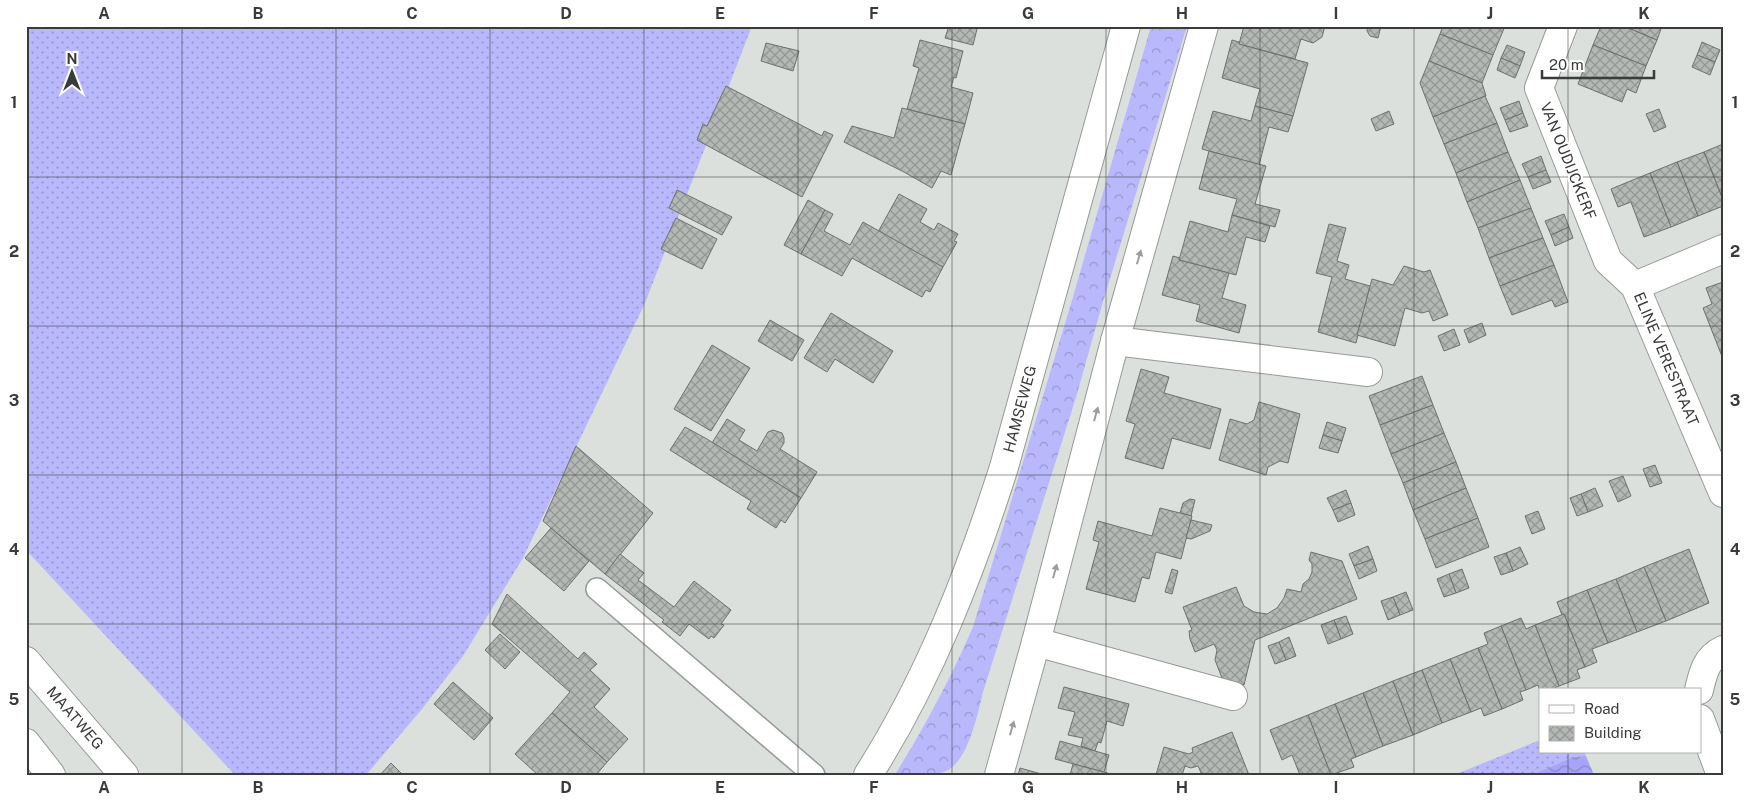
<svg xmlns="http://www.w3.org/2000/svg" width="1749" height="801" font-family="'Public Sans',sans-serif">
  <defs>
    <pattern id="grass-dots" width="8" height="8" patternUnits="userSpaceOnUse" patternTransform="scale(1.25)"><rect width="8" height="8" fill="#b9b8fd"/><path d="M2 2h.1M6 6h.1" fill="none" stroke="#9797ce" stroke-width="1.8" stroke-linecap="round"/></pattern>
    <pattern id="forest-crowns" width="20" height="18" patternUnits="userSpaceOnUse" patternTransform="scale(1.25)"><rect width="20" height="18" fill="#b9b8fd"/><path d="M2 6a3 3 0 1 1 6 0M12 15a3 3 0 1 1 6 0" fill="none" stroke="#9797ce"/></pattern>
    <pattern id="water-waves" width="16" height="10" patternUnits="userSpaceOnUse" patternTransform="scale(1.25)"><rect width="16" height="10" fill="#a7a4fa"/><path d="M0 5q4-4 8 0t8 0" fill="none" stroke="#8987cb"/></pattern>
    <pattern id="building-cross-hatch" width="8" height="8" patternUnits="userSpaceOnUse" patternTransform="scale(1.25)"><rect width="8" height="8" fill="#b4b8b4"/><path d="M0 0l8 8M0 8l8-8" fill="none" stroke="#939793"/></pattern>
  </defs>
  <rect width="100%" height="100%" fill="#dce0dc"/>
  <g fill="url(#grass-dots)">
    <path d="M26 26H752L645 303 523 558 463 656 422 709 366 775H235L26 550Z"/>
    <path d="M1540 740V752H1585L1586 756 1573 757 1531 775H1454Z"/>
  </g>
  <path fill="url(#forest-crowns)" d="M1151 26H1187L1102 305 1077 394 983 692C978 713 968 762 946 771 938 775 928 775 920 775 912 775 904 775 896 773 925 726 951 678 973 627L1073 297Z"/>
  <path fill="url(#water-waves)" d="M1586 756 1594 775H1531L1573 757Z"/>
  <g fill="url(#building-cross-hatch)" stroke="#6d716d">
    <path d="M949 26H967L977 29 973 45 945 38Z"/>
    <path d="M1244 26H1325L1322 37 1313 43 1301 39 1295 59 1239 44Z"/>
    <path d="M1368 26H1381L1378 38 1370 36 1367 31Z"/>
    <path d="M1443 26H1505L1493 55 1440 34Z"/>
    <path d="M1601 26H1624L1657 40 1646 66 1593 45Z"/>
    <path d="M1624 26H1662L1657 40Z"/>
    <path d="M1440 34 1493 55 1482 83 1429 61Z"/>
    <path d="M920 40 963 51 956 78 954 77 951 87 973 93 965 124 907 109 919 68 913 66Z"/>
    <path d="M1232 40 1239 42V44L1308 63 1293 116 1255 106 1260 89 1222 78Z"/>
    <path d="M1702 42 1720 50 1715 62 1697 55Z"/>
    <path d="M766 43 799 51 793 71 761 61Z"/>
    <path d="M1507 45 1525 52 1520 66 1501 58Z"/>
    <path d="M1593 45 1646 66 1636 93 1627 89 1622 102 1578 84Z"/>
    <path d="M1697 55 1715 62 1710 75 1692 67Z"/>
    <path d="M1501 58 1520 66 1515 78 1497 70Z"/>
    <path d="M1429 61 1482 83 1486 96 1433 117 1420 83Z"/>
    <path d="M726 86 822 136 824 131 833 135 802 197 697 140 703 124 707 126Z"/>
    <path d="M1485 96 1497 123 1444 144 1433 117Z"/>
    <path d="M1519 101 1523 113 1505 120 1500 108Z"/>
    <path d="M1255 106 1293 116 1288 132 1269 127 1259 165 1202 149 1213 111 1251 121Z"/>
    <path d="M902 108 965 124 951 175 941 171 932 188 904 172 844 142 852 126 894 138Z"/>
    <path d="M1659 109 1666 127 1654 132 1646 114Z"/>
    <path d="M1389 111 1394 124 1376 131 1371 119Z"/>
    <path d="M1523 113 1528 126 1510 132 1505 120Z"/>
    <path d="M1497 123 1508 152 1456 173 1444 144Z"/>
    <path d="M1723 144V200L1704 152Z"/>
    <path d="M1209 151 1266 166 1255 204 1280 210 1275 227 1232 215 1237 199 1199 189Z"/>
    <path d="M1508 152 1520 180 1467 202 1456 173Z"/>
    <path d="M1704 152 1723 200V206L1698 216 1677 162Z"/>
    <path d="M1541 156 1546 170 1528 177 1522 164Z"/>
    <path d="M1677 162 1698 216 1671 227 1650 173Z"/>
    <path d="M1546 170 1551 182 1533 189 1528 177Z"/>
    <path d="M1650 173 1671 227 1644 237 1631 202 1618 207 1611 189Z"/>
    <path d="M1520 180 1531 208 1478 228 1467 202Z"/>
    <path d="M677 190 732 217 722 235 669 208Z"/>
    <path d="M899 194 927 209 920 222 934 230 938 223 958 234 954 241 957 242 943 267 878 232Z"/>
    <path d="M808 200 825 210 801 254 784 245Z"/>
    <path d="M1531 208 1543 238 1489 258 1478 228Z"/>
    <path d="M825 210 833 214 824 231 850 245 863 222 943 267 930 292 926 290 922 297 852 258 842 276 801 254Z"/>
    <path d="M1564 214 1569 227 1551 235 1545 221Z"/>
    <path d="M1232 215 1270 226 1265 242 1246 237 1236 275 1179 260 1190 221 1228 232Z"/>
    <path d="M676 218 717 239 702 269 661 249Z"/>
    <path d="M1329 224 1346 228 1337 261 1349 265 1345 279 1370 286 1356 343 1318 332 1332 277 1316 273Z"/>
    <path d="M1569 227 1573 238 1555 246 1551 235Z"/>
    <path d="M1543 238 1554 265 1500 286 1489 258Z"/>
    <path d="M1173 256 1180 258 1179 260 1229 273 1222 298 1246 305 1239 333 1196 321 1200 305 1162 295Z"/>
    <path d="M1554 265 1568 302 1555 307 1552 300 1512 315 1500 286Z"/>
    <path d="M1404 266 1424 272 1430 270 1448 315 1433 321 1429 311 1422 313 1405 308 1395 346 1357 335 1372 279 1393 285Z"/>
    <path d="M1723 282V359L1703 308 1712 304 1706 288Z"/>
    <path d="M831 313 893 351 873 383 835 359 827 372 804 358Z"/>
    <path d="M770 320 804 340 792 361 758 341Z"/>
    <path d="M1482 323 1486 335 1469 343 1464 330Z"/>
    <path d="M1454 329 1460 345 1444 351 1438 336Z"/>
    <path d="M712 345 750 368 711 431 674 409Z"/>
    <path d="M1141 369 1169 377 1164 393 1221 409 1210 449 1172 438 1163 469 1125 458 1135 424 1126 421Z"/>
    <path d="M1422 376 1433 405 1380 425 1369 396Z"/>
    <path d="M1259 402 1300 414 1288 463 1280 461 1268 467 1266 475 1219 460 1230 419 1247 424 1254 420Z"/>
    <path d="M1433 405 1444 433 1391 454 1380 425Z"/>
    <path d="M727 419 745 430 739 440 757 451 768 432 773 430 782 433 784 438V443L780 449 817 472 801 498 712 443Z"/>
    <path d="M1327 422 1346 428 1342 441 1323 435Z"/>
    <path d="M685 427 707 439 801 498 785 523 781 520 776 528 747 509 751 501 670 450Z"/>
    <path d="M1444 433 1456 462 1403 483 1391 454Z"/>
    <path d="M1323 435 1342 441 1338 453 1319 448Z"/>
    <path d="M576 446 653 513 605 574 543 521Z"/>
    <path d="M1456 462 1466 488 1413 510 1403 483Z"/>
    <path d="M1655 465 1662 483 1650 487 1643 469Z"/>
    <path d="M1623 476 1631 496 1618 502 1609 481Z"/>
    <path d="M1466 488 1478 518 1425 539 1413 510Z"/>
    <path d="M1595 488 1603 506 1588 512 1581 494Z"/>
    <path d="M1346 490 1351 503 1333 510 1327 498Z"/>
    <path d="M1581 494 1588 512 1577 516 1570 498Z"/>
    <path d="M1190 499 1195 500 1191 516 1180 513 1183 503Z"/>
    <path d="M1351 503 1355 515 1338 522 1333 510Z"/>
    <path d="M1160 508 1192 516 1181 559 1156 552 1149 579 1142 577 1135 602 1086 589 1099 542 1093 540 1098 521 1152 536Z"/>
    <path d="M1538 511 1545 529 1532 534 1525 516Z"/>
    <path d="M1478 518 1489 547 1436 568 1425 539Z"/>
    <path d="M1191 520 1212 525 1210 531 1191 539 1186 538Z"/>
    <path d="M551 528 589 561 564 591 525 558Z"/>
    <path d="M1368 546 1373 559 1354 566 1349 554Z"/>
    <path d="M1520 547 1528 564 1513 571 1506 553Z"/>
    <path d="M1689 549 1709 603 1666 621 1644 567Z"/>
    <path d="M1311 552 1342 561 1357 599 1255 640 1244 685 1222 678 1215 660 1217 650 1214 644 1195 652 1190 639 1189 631 1192 630 1183 607 1236 587 1244 606 1254 612 1267 614 1277 608 1284 598 1287 589 1301 592 1303 584 1309 579 1312 572V564L1309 560Z"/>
    <path d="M1506 553 1513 571 1501 575 1494 557Z"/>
    <path d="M620 554 644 573 638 580 674 607 694 581 731 610 721 624 724 625 714 638 711 636 709 639 689 624 680 636 662 622 664 620 605 574Z"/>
    <path d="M1373 559 1377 571 1359 579 1354 566Z"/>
    <path d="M1644 567 1666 621 1637 632 1616 579Z"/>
    <path d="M1172 569 1178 571 1172 594 1165 592Z"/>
    <path d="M1462 569 1469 588 1456 593 1449 574Z"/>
    <path d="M1449 574 1456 593 1444 597 1437 579Z"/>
    <path d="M1616 579 1637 632 1608 643 1587 590Z"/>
    <path d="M1587 590 1608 643 1592 649 1597 662 1585 667 1564 614 1562 615 1557 602Z"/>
    <path d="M1406 592 1413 610 1400 615 1393 597Z"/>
    <path d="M507 594 578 659 584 652 597 664 590 670 610 689 594 707 628 739 607 762 552 713 570 692 492 624Z"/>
    <path d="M1393 597 1400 615 1388 620 1381 601Z"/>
    <path d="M1564 614 1585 667 1577 670 1580 678 1559 686 1535 625Z"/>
    <path d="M1346 616 1353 634 1341 639 1334 620Z"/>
    <path d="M1521 618 1526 629 1535 625 1559 686 1550 690 1540 691 1538 685 1526 690 1501 626Z"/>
    <path d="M1334 620 1341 639 1328 644 1321 625Z"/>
    <path d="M1501 626 1526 690 1520 692 1523 700 1502 709 1478 648 1488 644 1484 633Z"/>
    <path d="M500 634 520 652 505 669 485 650Z"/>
    <path d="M1289 637 1296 656 1286 660 1279 642Z"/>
    <path d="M1279 642 1286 660 1275 664 1268 646Z"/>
    <path d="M1478 648 1502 709 1484 716 1481 708 1471 712 1450 659Z"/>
    <path d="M1450 659 1471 712 1442 723 1422 670Z"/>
    <path d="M1422 670 1442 723 1413 735 1393 681Z"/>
    <path d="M1393 681 1413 735 1383 746 1363 693Z"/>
    <path d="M453 682 493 718 474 740 434 704Z"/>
    <path d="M1064 687 1129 704 1123 726 1107 721 1101 743 1098 742 1095 751 1081 746 1083 738 1068 735 1075 712 1058 708Z"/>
    <path d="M1363 693 1383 746 1356 757 1335 704Z"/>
    <path d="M1335 704 1356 757 1351 759 1354 767 1331 775 1308 715Z"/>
    <path d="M552 713 607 762 596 775H538L515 754Z"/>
    <path d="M1308 715 1331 775H1300L1292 755 1282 760 1270 730Z"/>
    <path d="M1232 732 1249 775H1202L1198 766 1191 768 1185 766 1182 775H1156L1164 747 1189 754 1193 752 1192 748Z"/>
    <path d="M1060 741 1109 755 1104 772 1055 759Z"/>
    <path d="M391 763 403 775H380Z"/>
    <path d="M1073 764 1104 772 1114 775H1070Z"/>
    <path d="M1020 768 1045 775H1018Z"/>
  </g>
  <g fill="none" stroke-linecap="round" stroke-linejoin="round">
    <defs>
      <path id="service" d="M597 589 814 775"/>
      <g id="minor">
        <path d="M1563 26 1539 88 1608 261 1635 286 1723 493"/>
        <path d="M1635 286 1723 249"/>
        <path d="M1115 341 1368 372"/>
        <path d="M1036 642 1233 696"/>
        <path d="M1699 690C1703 673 1706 658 1723 650"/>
        <path d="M1700 719 1721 775"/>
        <path d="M999 775 1036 642 1115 341 1204 26"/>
      </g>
      <path id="tertiary" d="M868 775C929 679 970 574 1004 467L1126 26"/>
      <g id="secondary">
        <path d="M26 661 124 775"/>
        <path d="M26 743 51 775"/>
      </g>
    </defs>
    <use href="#service" stroke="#969a96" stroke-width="24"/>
    <use href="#minor" stroke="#969a96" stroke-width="30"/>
    <use href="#tertiary" stroke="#969a96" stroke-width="30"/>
    <use href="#secondary" stroke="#969a96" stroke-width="30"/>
    <use href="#service" stroke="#fff" stroke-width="21"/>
    <use href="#minor" stroke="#fff" stroke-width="28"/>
    <use href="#tertiary" stroke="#fff" stroke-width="28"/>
    <use href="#secondary" stroke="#fff" stroke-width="28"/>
  </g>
  <defs><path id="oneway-solid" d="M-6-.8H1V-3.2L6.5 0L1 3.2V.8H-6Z" transform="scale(1.25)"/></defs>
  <g fill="#9c9e9c">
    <use href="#oneway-solid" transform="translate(1139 257) rotate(-74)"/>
    <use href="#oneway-solid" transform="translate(1096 414) rotate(-75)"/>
    <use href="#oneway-solid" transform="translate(1055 571) rotate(-75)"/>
    <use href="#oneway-solid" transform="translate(1012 728) rotate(-74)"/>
  </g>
  <path fill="none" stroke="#3a3c3a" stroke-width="1" stroke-opacity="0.55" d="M182 26V775M336 26V775M490 26V775M644 26V775M798 26V775M952 26V775M1106 26V775M1260 26V775M1414 26V775M1568 26V690M26 177H1723M26 326H1723M26 475H1723M26 624H1723M1568 752V775"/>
  <g text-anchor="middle" stroke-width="4.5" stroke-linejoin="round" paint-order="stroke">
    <g font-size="15" fill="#3a3c3a" stroke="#fff">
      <text transform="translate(1568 161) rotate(68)" y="5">VAN OUDIJCKERF</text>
      <text transform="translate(1666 359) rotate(67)" y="5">ELINE VERESTRAAT</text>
      <text transform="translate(1020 409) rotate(-75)" y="5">HAMSEWEG</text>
      <text transform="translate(75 718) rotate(49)" y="5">MAATWEG</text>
    </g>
  </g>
  <rect width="1749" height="801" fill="none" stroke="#ffffff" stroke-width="55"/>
  <rect x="1539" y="688" width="162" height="65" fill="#ffffff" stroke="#b0b1b0"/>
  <rect x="1549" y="705" width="25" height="8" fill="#ffffff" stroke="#b0b1b0"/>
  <text x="1584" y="714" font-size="15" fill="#3a3c3a">Road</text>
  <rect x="1549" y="726" width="25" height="15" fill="url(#building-cross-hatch)" stroke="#b0b1b0"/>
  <text x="1584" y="738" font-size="15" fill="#3a3c3a">Building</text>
  <g transform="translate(72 72)" stroke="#ffffff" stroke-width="4" paint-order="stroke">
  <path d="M0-4L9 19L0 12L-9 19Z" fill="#3a3c3a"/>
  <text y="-8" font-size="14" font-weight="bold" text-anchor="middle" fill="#3a3c3a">N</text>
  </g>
  <path d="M1542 70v8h112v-8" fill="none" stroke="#3a3c3a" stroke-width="2.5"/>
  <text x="1549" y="70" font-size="15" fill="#3a3c3a" stroke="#ffffff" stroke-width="4" paint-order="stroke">20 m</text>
  <rect x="28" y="28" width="1694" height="746" fill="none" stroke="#3a3c3a" stroke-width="2"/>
  <g font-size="16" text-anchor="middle" font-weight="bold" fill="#3a3c3a">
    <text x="104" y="19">A</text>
    <text x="258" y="19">B</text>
    <text x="412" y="19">C</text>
    <text x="566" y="19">D</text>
    <text x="720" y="19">E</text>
    <text x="874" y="19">F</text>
    <text x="1028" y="19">G</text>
    <text x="1182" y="19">H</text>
    <text x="1336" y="19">I</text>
    <text x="1490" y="19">J</text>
    <text x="1644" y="19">K</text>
    <text x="14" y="108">1</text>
    <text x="1735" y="108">1</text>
    <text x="14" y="257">2</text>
    <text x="1735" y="257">2</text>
    <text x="14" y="406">3</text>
    <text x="1735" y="406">3</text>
    <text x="14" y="555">4</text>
    <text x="1735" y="555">4</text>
    <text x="14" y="705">5</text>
    <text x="1735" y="705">5</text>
    <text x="104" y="793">A</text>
    <text x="258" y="793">B</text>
    <text x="412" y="793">C</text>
    <text x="566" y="793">D</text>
    <text x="720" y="793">E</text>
    <text x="874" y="793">F</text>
    <text x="1028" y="793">G</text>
    <text x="1182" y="793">H</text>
    <text x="1336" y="793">I</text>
    <text x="1490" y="793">J</text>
    <text x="1644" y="793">K</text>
  </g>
</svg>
